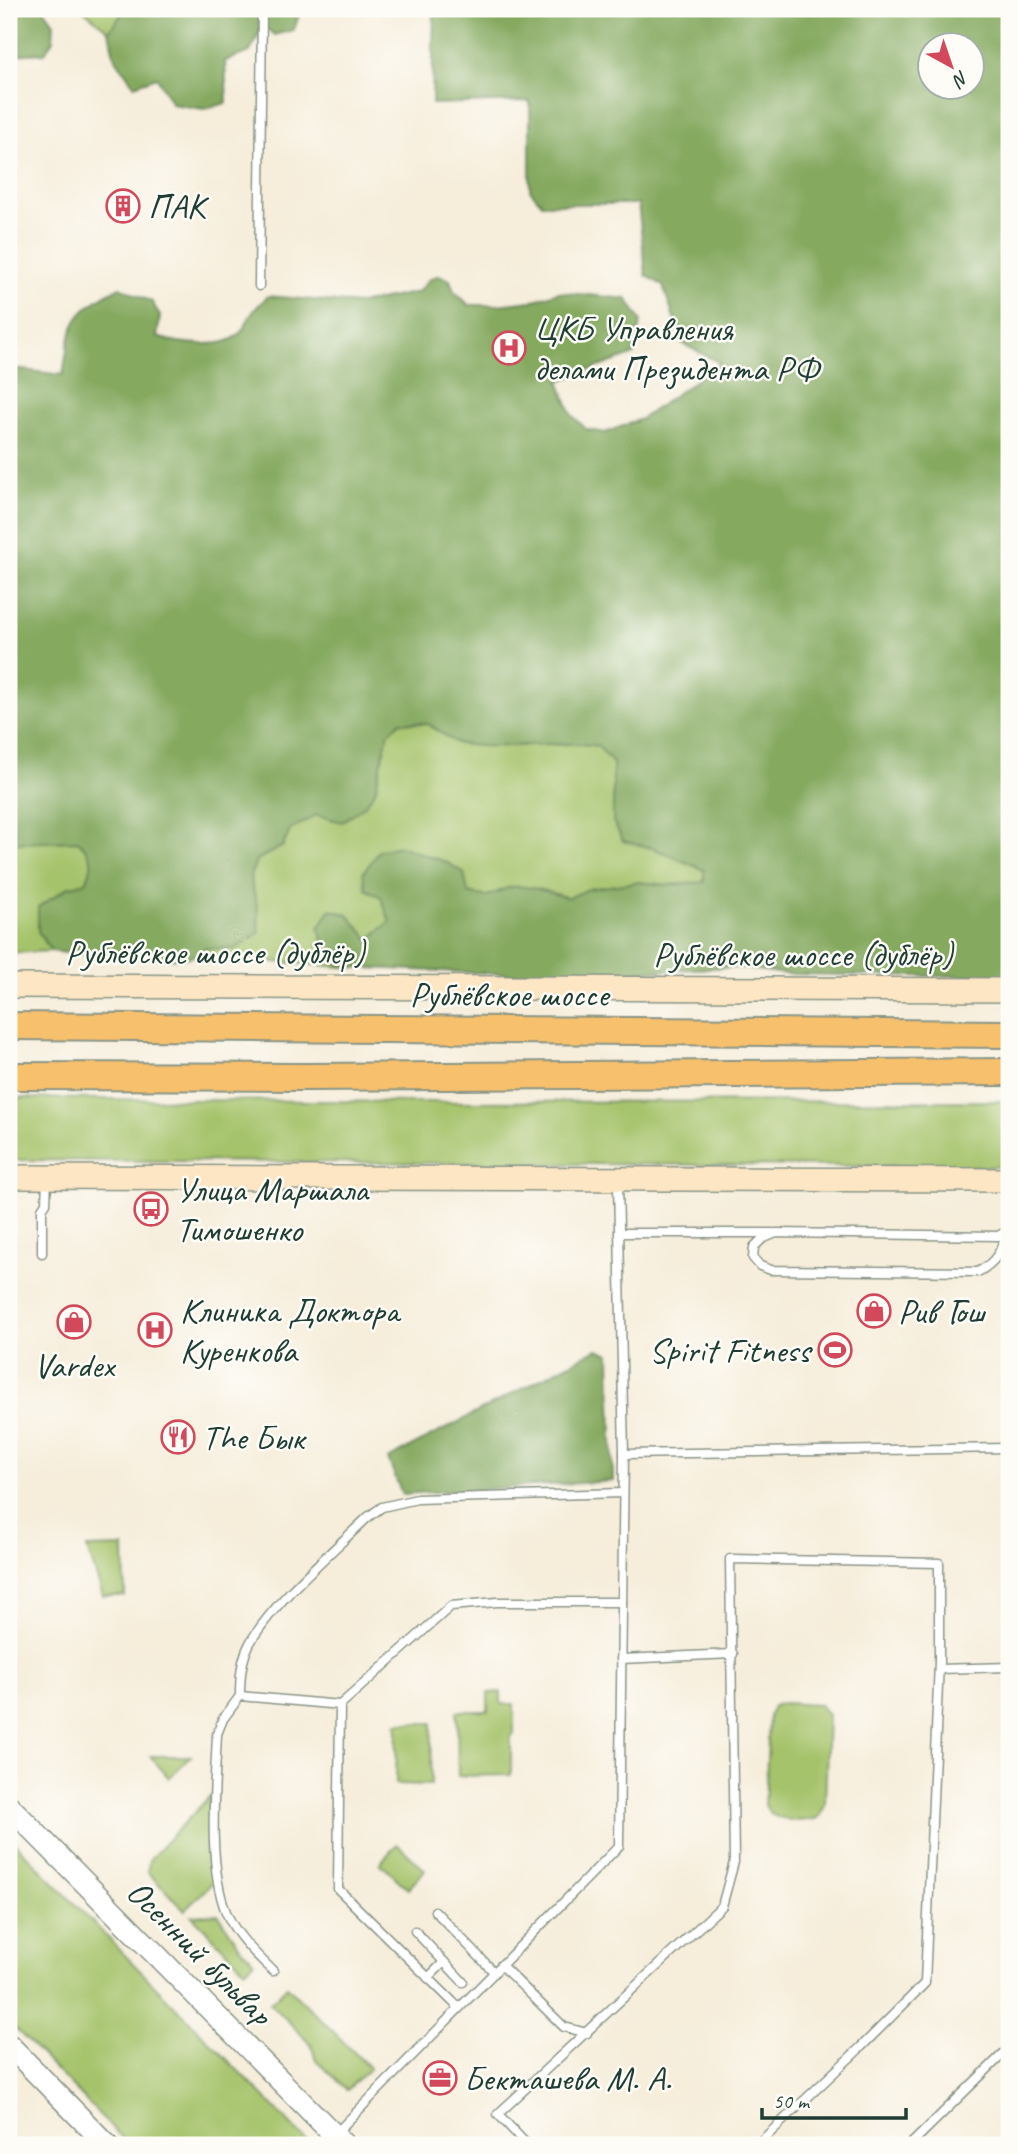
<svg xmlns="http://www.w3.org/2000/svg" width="1018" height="2154" font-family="Caveat,sans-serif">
  <rect width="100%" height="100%" fill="#fdfcf7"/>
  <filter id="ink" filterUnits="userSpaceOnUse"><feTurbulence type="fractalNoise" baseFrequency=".0143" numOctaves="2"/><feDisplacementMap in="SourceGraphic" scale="14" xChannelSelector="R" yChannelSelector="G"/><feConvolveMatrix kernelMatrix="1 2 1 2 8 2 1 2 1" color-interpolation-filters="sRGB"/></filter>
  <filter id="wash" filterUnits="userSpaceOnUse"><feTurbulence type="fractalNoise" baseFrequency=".00686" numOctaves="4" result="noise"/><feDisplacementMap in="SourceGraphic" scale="28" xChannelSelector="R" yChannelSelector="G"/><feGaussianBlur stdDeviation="1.57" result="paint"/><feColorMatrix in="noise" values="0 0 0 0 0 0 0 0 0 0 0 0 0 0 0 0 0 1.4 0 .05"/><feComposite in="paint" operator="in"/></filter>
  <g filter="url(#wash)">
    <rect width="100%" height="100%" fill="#f6edda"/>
    <g fill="#a5c36a" stroke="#62804f" stroke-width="2">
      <path d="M82 9H117L122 14 109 31Z"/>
      <path d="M400 722 427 724 458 744 521 746 540 743 559 745 577 743 598 746 613 763V821L623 841 653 848 704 870V883L668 885 637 882 589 889 568 898 547 891 513 887 488 898 468 893 381 897 391 921 369 940 347 914 327 955 343 967 195 956 204 947 235 949 258 910 250 877 256 860 283 846 290 830 316 815 342 822 375 791 388 734Z"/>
      <path d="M78 841C93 855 95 862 86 882L69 887 38 907V931L51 951 9 953V843Z"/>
      <path d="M9 1098 412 1102 1009 1101V1167L9 1160Z"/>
      <path d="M124 1547 125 1596H103L87 1548Z"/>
      <path d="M501 1692V1704H514V1733L511 1737V1775L458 1776 457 1711H488V1693Z"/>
      <path d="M783 1703 820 1705 828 1715 825 1805 820 1816 815 1819C799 1822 772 1823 765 1805L769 1716 773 1706Z"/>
      <path d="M397 1723H432L431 1785 396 1784Z"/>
      <path d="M150 1756H191L169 1778Z"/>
      <path d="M210 1796 209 1857 213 1882 185 1910 148 1873 149 1860Z"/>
      <path d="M9 1837 311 2145H129L9 2022Z"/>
      <path d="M397 1844 425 1870 408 1889 380 1863Z"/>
      <path d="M218 1914 240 1947 254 1962 245 1970 192 1916Z"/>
      <path d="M287 1986 370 2068 347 2090 316 2060 311 2044 270 2003Z"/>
    </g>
    <g fill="#84a95e" stroke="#527349" stroke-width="2" fill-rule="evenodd">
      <path d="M9 9H44L54 23 53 40 45 53 10 55 9 58Z"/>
      <path d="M117 9H301L294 30 275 35 263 26 250 52 225 61 227 103 204 109 172 104 157 77 134 85 114 56 109 31 122 14Z"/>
      <path d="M434 9H1009V976H911L786 974 734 967 553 976 343 967 327 955 319 928 330 910 347 914 369 939 390 922 381 897 366 889 363 873 379 851 399 846 446 862 464 873 468 893C497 900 488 893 511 887 526 884 553 893 568 898L589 889 637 882 668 885 704 882V870L653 848 623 841 613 821V763L598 746C554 739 505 751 461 744 449 742 440 729 428 724 420 721 409 723 400 722L388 734 375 791 364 806 342 822 316 815 290 830 283 846 256 860 250 877 258 910 259 933 235 949 204 948C202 950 199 953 196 955 180 963 74 954 51 951L38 931V907L69 887 86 882C95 863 93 855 78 841L9 843V362L15 369 63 375C71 323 71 313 120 287L152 302 160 316 157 337C175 343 223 350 238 335 246 328 247 320 253 312 257 306 263 301 268 296L359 304 418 292 428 280 439 275 450 280 454 291 469 305H497L532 301 558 292 627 299 641 321 635 354 559 381 572 415 586 429 605 433 641 419 720 363 683 344 663 286 646 275 638 204H542L530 190V101L432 104ZM930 46H972V88H930Z"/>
      <path d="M597 1349 610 1354 613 1481 402 1494 388 1459Z"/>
    </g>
  </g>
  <g filter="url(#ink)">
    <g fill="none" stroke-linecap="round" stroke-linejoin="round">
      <defs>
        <g id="service">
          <path d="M259 286 262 9"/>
          <path d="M1007 1231 998 1236 776 1233 762 1239 754 1247 753 1258 760 1266 771 1270 978 1272C1000 1260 1002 1247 1009 1225"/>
          <path d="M619 1233H773"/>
          <path d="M42 1253V1209L46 1203 47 1180"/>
          <path d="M624 1454 1009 1448"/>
          <path d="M621 1659 733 1654"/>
          <path d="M939 1669 1009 1667"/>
          <path d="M240 1696 223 1719 217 1734C215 1786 207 1864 226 1912 236 1936 256 1954 273 1971"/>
          <path d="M340 1705 240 1696C240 1678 241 1660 250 1643 275 1600 331 1553 368 1517L382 1507 417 1499 623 1493"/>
          <path d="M435 1911 494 1972"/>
          <path d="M415 1931 463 1982"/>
          <path d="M501 1965 564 2027 587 2033"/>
          <path d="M428 1978 444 1962"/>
          <path d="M459 2008 338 1889 340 1705 451 1606 497 1602H622"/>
          <path d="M334 2135 619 1846 624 1454 618 1183"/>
          <path d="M527 2145 498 2114 722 1906 734 1862 730 1559 939 1563V1662L925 1983 861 2047 757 2145"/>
          <path d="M910 2145 1009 2048"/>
        </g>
        <g id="tertiary">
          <path d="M9 1806 344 2145"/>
          <path d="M9 2045 107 2145"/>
        </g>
        <g id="secondary">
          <path d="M9 986 1009 990"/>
          <path d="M9 1177 1009 1180"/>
        </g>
        <g id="primary">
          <path d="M9 1026 1009 1034"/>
          <path d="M9 1076 306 1077 1009 1072"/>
        </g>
      </defs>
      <use href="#service" stroke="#8a9587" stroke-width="11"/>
      <use href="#tertiary" stroke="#8a9587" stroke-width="24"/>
      <use href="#secondary" stroke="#8a9587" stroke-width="26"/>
      <use href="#primary" stroke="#8a9587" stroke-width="30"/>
      <use href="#service" stroke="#fff" stroke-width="8"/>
      <use href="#tertiary" stroke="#fff" stroke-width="21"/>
      <use href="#secondary" stroke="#fce6c4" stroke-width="23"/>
      <use href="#primary" stroke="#f7c06c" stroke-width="26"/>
    </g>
  </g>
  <defs>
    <symbol id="building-ring" viewBox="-11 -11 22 22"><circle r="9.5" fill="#fdfcf7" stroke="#d1495b" stroke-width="1.5"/><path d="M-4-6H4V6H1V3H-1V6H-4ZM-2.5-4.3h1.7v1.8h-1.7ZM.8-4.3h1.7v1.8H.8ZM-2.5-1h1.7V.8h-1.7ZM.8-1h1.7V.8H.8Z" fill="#d1495b"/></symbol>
    <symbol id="hospital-ring" viewBox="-11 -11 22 22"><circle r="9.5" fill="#fdfcf7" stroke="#d1495b" stroke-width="1.5"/><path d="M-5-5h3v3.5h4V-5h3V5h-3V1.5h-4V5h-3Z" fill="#d1495b"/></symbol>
    <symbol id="bus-ring" viewBox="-11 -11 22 22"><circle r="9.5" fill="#fdfcf7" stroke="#d1495b" stroke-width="1.5"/><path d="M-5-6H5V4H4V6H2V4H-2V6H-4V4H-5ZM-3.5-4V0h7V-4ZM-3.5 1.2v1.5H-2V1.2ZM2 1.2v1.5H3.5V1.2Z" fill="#d1495b"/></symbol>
    <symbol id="shop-ring" viewBox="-11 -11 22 22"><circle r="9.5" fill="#fdfcf7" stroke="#d1495b" stroke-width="1.5"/><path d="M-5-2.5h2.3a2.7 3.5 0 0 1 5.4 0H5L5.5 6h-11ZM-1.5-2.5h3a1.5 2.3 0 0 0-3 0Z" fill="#d1495b"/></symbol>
    <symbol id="stadium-ring" viewBox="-11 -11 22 22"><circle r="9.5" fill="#fdfcf7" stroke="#d1495b" stroke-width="1.5"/><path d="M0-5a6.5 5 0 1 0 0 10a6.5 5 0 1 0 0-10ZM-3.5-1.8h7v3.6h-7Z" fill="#d1495b"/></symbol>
    <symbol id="restaurant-ring" viewBox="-11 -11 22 22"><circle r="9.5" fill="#fdfcf7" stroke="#d1495b" stroke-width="1.5"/><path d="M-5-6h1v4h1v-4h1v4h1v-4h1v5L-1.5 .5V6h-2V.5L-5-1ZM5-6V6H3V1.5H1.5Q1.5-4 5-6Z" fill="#d1495b"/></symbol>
    <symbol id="office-ring" viewBox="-11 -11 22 22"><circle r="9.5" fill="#fdfcf7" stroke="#d1495b" stroke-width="1.5"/><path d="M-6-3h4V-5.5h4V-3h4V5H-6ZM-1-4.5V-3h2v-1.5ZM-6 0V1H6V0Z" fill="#d1495b"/></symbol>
  </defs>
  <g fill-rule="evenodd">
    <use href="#building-ring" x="104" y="187" width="38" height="38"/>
    <use href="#hospital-ring" x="490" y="329" width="38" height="38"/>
    <use href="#bus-ring" x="132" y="1190" width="38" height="38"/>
    <use href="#shop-ring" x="855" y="1292" width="38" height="38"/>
    <use href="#shop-ring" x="55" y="1303" width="38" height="38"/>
    <use href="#hospital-ring" x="136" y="1311" width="38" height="38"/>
    <use href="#stadium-ring" x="816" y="1331" width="38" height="38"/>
    <use href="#restaurant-ring" x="159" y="1418" width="38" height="38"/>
    <use href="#office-ring" x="421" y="2059" width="38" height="38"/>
  </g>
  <g text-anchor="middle" stroke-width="5" stroke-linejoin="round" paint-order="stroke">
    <g font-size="35" fill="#1f3d34" stroke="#fdfcf7" text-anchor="start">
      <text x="148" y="218">ПАК</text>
      <text x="534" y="340">ЦКБ Управления<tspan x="534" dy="40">делами Президента РФ</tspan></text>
      <text x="176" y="1201">Улица Маршала<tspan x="176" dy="40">Тимошенко</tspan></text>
      <text x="180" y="1322">Клиника Доктора<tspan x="180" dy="40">Куренкова</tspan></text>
      <text x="898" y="1323">Рив Гош</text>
      <text x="810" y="1362" text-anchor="end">Spirit Fitness</text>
      <text x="74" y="1377" text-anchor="middle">Vardex</text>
      <text x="202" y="1449">The Бык</text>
      <text x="464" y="2090">Бекташева М. А.</text>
    </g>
    <g font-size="35" fill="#1f3d34" stroke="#fdfcf7">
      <text x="215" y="964">Рублёвское шоссе (дублёр)</text>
      <text x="803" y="966">Рублёвское шоссе (дублёр)</text>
      <text x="509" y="1006">Рублёвское шоссе</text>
      <text transform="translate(200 1952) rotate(45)" y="12">Осенний бульвар</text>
    </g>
  </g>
  <rect width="1018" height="2154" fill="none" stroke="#fdfcf7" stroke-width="35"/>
  <g transform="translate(951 66) rotate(140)"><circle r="33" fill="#fdfcf7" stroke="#a4b0a9" stroke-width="2"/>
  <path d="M0-5L12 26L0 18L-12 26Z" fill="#d1495b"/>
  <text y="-10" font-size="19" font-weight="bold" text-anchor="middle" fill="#1f3d34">N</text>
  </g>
  <path d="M762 2108v10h144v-10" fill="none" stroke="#1f3d34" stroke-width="3.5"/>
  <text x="773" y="2108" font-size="21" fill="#1f3d34" stroke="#fdfcf7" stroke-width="5" paint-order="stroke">50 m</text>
</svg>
